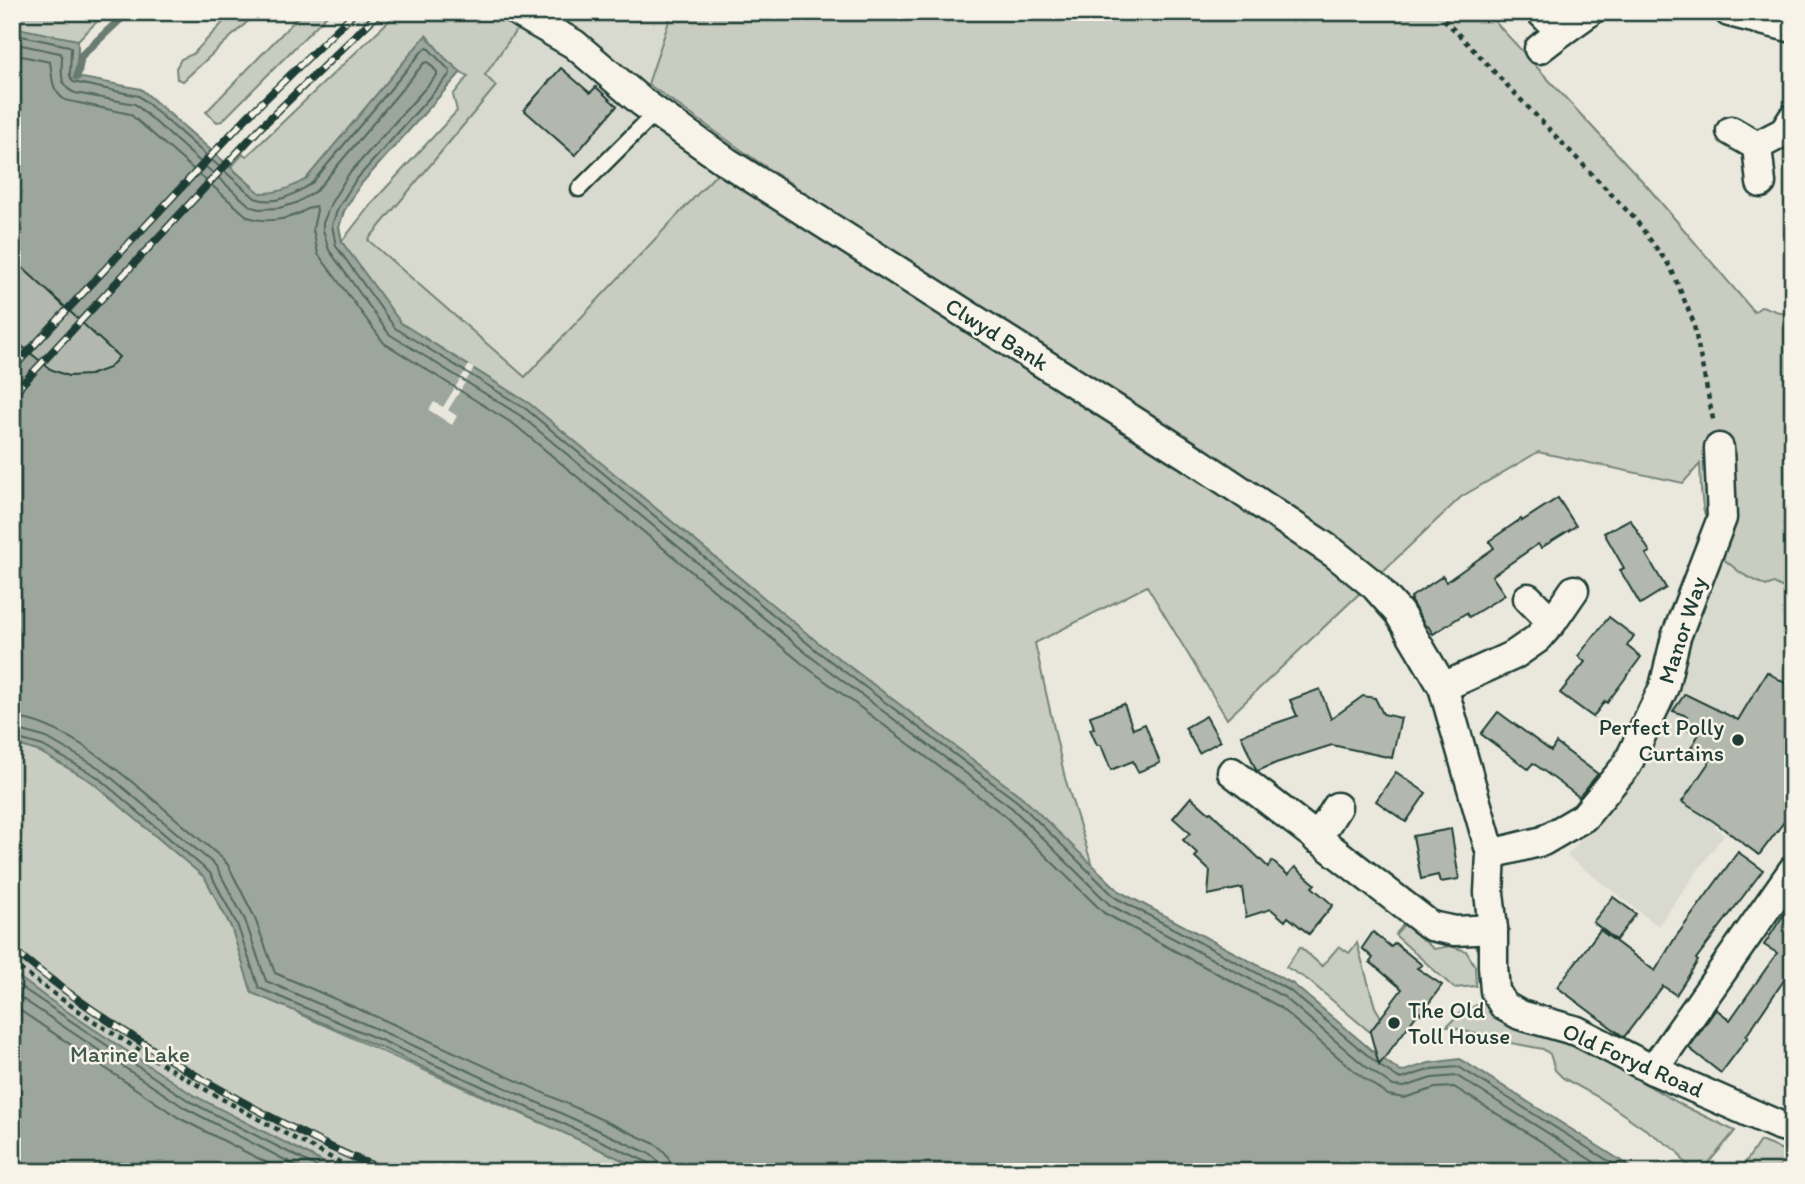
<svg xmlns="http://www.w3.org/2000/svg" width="1805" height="1184" font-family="Itim,sans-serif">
  <rect width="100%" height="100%" fill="#eae8dd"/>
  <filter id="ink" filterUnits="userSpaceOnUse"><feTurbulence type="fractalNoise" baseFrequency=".0143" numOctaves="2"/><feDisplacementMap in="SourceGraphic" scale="14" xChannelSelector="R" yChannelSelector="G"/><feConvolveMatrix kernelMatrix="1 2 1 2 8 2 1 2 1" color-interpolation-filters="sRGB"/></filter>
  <g filter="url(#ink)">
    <g fill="#d9dacf">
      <path d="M523 12H672L642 101 727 162 525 377 368 240 496 86 485 75 519 26Z"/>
      <path d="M1721 557 1793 594V785L1746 777 1715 827 1724 835 1701 866 1658 926 1567 856 1616 798 1687 642Z"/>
    </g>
    <g fill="#c8ccc1" stroke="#74847a" stroke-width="2" fill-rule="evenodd">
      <path d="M12 12H107L78 40 77 77 12 100Z"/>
      <path d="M233 12H258L183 81 177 79 176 68 181 59 193 54Z"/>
      <path d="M303 12H330L222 121 217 122 206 112Z"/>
      <path d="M398 12H494L519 26 485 75 496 86 368 240 525 377 723 167 1257 514 1362 591 1227 719 1147 586 1035 643 1065 778 1092 865 1120 892 1293 984 926 808 231 167 243 154 247 156ZM461 72 468 76 453 95 457 111 372 203 342 241 339 227 344 211 360 185Z"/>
      <path d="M672 12H1486L1646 185 1754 312 1762 306 1793 317V593L1774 583 1766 586 1742 574 1721 557C1721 541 1709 530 1705 515 1700 499 1701 481 1700 464L1683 483 1538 452 1461 497 1379 575 757 161 648 84Z"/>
      <path d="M12 616 1124 1172H12ZM300 1013 382 1048 544 1124 299 1014Z"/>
      <path d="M1404 924 1434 949 1450 946 1466 951 1475 966 1476 986 1454 988 1395 935Z"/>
      <path d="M1357 943 1375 1007 1381 1017 1370 1032 1308 980 1286 967 1300 947 1322 966 1339 946 1349 953Z"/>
      <path d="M1486 1001 1583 1048 1684 1106 1735 1131 1701 1172 1685 1163 1677 1151 1598 1097 1563 1078 1555 1070 1550 1054 1543 1049 1500 1041 1447 1026 1461 1012Z"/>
      <path d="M1760 1141 1793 1154V1172H1739Z"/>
    </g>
    <g fill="#9ca69c" stroke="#6a7c72" stroke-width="2">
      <path d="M12 27 78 40 77 77 141 89 260 193C279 193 291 188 306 179L426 35 445 58 461 72 360 185 344 211 339 227 342 242 401 323 530 404 821 645 1022 797 1120 892 1293 984 1375 1053 1401 1072 1429 1063 1460 1059 1639 1172H656L637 1167 382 1048 252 993 231 927 205 878 92 782 40 752 12 743Z"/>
      <path d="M12 972 47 998 193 1095 342 1172H12Z"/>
    </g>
    <path fill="#eae8dd" d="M469 365 474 368 448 410 457 416 452 425 429 410 434 402 443 407Z"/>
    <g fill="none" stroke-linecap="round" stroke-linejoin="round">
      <g stroke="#51675e" stroke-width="2">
        <path d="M12 34 69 46 71 48 70 76 73 82 139 96 255 198C275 206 295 194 311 184L424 49 428 48 449 70 450 74 355 181 338 208 332 225 336 246 395 328 526 409 817 651 1018 802 1116 898 1289 990 1377 1063"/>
        <path d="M12 43 60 53 62 56C62 71 58 86 75 93L135 104 249 205 258 209 279 208 296 203 316 191 424 63 428 62 437 72V75L348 175 331 203 323 223V230L329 250 389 334 521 416 811 657 1012 808 1110 905 1284 997 1365 1066 1393 1086 1404 1087 1432 1078 1457 1076 1610 1172"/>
        <path d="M12 54 50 62C53 78 50 89 65 100L130 114 248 217C265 223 285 220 300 213 306 210 310 207 316 206L317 210 313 229 318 254 384 343 515 425 805 666 1005 816 1104 913 1278 1006 1358 1074 1388 1095 1404 1098 1435 1088 1454 1087 1590 1172"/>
        <path d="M12 718C62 720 124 775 161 806 181 823 202 841 223 859L228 865 254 916 275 973 393 1024 655 1144C666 1151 671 1159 671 1172"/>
        <path d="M12 728 47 738 101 769 216 866 245 920 266 981 388 1034 650 1154 658 1161 661 1172"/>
        <path d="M12 737 43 746 96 776 210 873 237 924 259 988 385 1042 647 1162 651 1166 652 1172"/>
        <path d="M12 981 189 1101 327 1172"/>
        <path d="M12 992 185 1108 308 1172"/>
        <path d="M12 1005 179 1118 285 1172"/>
        <path d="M1380 1066 1397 1077 1401 1079 1431 1069 1459 1067 1626 1172"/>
      </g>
      <path stroke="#6a7c72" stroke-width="8" d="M77 77 81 56 128 12"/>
    </g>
    <g fill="#b2b8ae" stroke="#1f3d34" stroke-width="2">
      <path d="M561 68 590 93 596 87 617 106 575 155 524 110Z"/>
      <path d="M12 258 119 357 109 368 90 375 68 376 50 369 23 347 12 335Z"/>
      <path d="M1558 498 1576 526 1541 548 1538 544 1492 576 1505 595 1469 617 1466 613 1433 634 1428 626 1426 627 1410 600 1412 599 1411 597 1443 576 1446 582 1494 548 1489 541 1521 519 1522 521Z"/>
      <path d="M1630 519 1650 552 1646 554 1666 588 1640 604 1620 570 1624 568 1604 533Z"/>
      <path d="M1609 617 1634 636 1627 646 1641 657 1607 703 1605 701 1593 717 1560 693 1585 662 1578 656Z"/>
      <path d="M1767 672 1793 688V810L1759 855 1713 821 1682 802 1712 758 1691 748 1699 734 1682 728 1687 716 1673 711 1685 694 1738 720Z"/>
      <path d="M1320 689 1331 719 1363 696 1375 698 1383 714 1401 718 1392 758 1332 745 1276 763 1258 771 1256 770 1241 735 1297 716 1290 700Z"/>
      <path d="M1124 704 1133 729 1145 724 1160 763 1138 772 1133 761 1111 770 1101 745H1097L1090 729 1094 728 1090 716Z"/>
      <path d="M1498 712 1551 751 1556 743 1598 774 1579 797 1533 763 1528 769 1481 734Z"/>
      <path d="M1206 716 1220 741 1199 753 1185 728Z"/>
      <path d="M1396 772 1426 793 1406 822 1376 801Z"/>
      <path d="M1191 797 1209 813 1211 812 1268 867 1272 861 1288 875 1295 867 1315 884 1312 887 1333 905 1309 934 1288 917 1285 921 1271 909 1246 917 1242 888 1208 895 1210 871 1195 857 1198 854 1183 840 1190 833 1173 818Z"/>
      <path d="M1451 829 1459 879 1440 882 1438 875 1421 879 1413 836Z"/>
      <path d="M1738 852 1763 870 1696 959 1698 961 1676 995 1663 986 1624 1037 1557 987 1600 930 1655 971 1675 938Z"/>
      <path d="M1613 897 1636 914 1616 940 1593 922Z"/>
      <path d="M1793 900V967L1746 1036 1748 1037 1721 1073 1689 1048 1716 1009 1730 1020 1777 953 1764 945Z"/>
      <path d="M1373 932 1391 947 1395 943 1422 965 1417 968 1442 985 1421 1014 1419 1012 1379 1065 1370 1032 1402 989 1370 962 1373 958 1362 948Z"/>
    </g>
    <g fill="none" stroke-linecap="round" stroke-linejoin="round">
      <defs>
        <path id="service" d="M579 189 656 112"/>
        <g id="minor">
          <path d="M518 12 574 44 642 102 727 162 1195 460 1334 553 1375 586 1399 613 1443 687 1491 854 1489 893 1493 929V966L1495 991 1504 1006 1520 1015 1577 1031 1653 1070 1778 1125 1793 1129"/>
          <path d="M1541 12 1561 32 1589 12"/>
          <path d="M1729 12 1793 28"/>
          <path d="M1539 49 1561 32"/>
          <path d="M1731 131 1757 146"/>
          <path d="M1761 183 1757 146 1784 132 1793 118"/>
          <path d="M1552 622 1574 590"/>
          <path d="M1443 687 1514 655 1537 639 1552 622 1528 598"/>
          <path d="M1232 772 1431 926 1455 931 1493 929"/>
          <path d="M1317 839 1337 807"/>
          <path d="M1491 854 1543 841 1584 817 1627 765 1664 687 1676 637 1722 518 1719 448"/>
          <path d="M1653 1070 1793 870"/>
        </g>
      </defs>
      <use href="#service" stroke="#1f3d34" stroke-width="19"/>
      <use href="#minor" stroke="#1f3d34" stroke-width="33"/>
      <g stroke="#1f3d34" stroke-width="4.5" stroke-dasharray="5 5" stroke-linecap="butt">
        <path d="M1437 12 1635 219 1671 268 1693 321 1714 424"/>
        <path d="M12 963C120 1045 238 1110 359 1172"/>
      </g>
      <use href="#service" stroke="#f7f3e8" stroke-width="14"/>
      <use href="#minor" stroke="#f7f3e8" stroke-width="28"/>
      <path stroke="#1f3d34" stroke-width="2" d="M12 949C91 1014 178 1068 269 1116 308 1136 349 1158 391 1172"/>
      <defs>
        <g id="rail">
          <path d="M12 369 249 115 355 12"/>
          <path d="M12 395 261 127 380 12"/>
          <path d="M12 949C91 1014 178 1068 269 1116 308 1136 349 1158 391 1172"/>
        </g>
      </defs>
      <use href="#rail" stroke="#1f3d34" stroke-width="8"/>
      <use href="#rail" stroke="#f7f3e8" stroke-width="5" stroke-dasharray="16" stroke-linecap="butt"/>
    </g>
  </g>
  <g fill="#1f3d34" stroke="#f7f3e8" stroke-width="2.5">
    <circle cx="1738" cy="740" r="7"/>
    <circle cx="1394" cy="1023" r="7"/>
  </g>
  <g text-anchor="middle" stroke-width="5" stroke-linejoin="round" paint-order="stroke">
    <g font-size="23" fill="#1f3d34" stroke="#f7f3e8">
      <text transform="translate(997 334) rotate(32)" y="8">Clwyd Bank</text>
      <text transform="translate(1682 630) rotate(-72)" y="8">Manor Way</text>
      <text transform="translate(1633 1060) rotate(24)" y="8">Old Foryd Road</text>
    </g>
    <g font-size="23" fill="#1f3d34" stroke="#f7f3e8" text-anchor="end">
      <text x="1724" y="735">Perfect Polly<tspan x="1724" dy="26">Curtains</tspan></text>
      <text x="1408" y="1018" text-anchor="start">The Old<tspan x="1408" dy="26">Toll House</tspan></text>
    </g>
    <g font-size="23" fill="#415a50" stroke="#f7f3e8">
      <text x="130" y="1062">Marine Lake</text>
    </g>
  </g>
  <rect width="1805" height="1184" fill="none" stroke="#f7f3e8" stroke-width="42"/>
  <rect x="21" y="21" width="1763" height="1142" fill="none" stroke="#1f3d34" stroke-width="2.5" filter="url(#ink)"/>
</svg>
